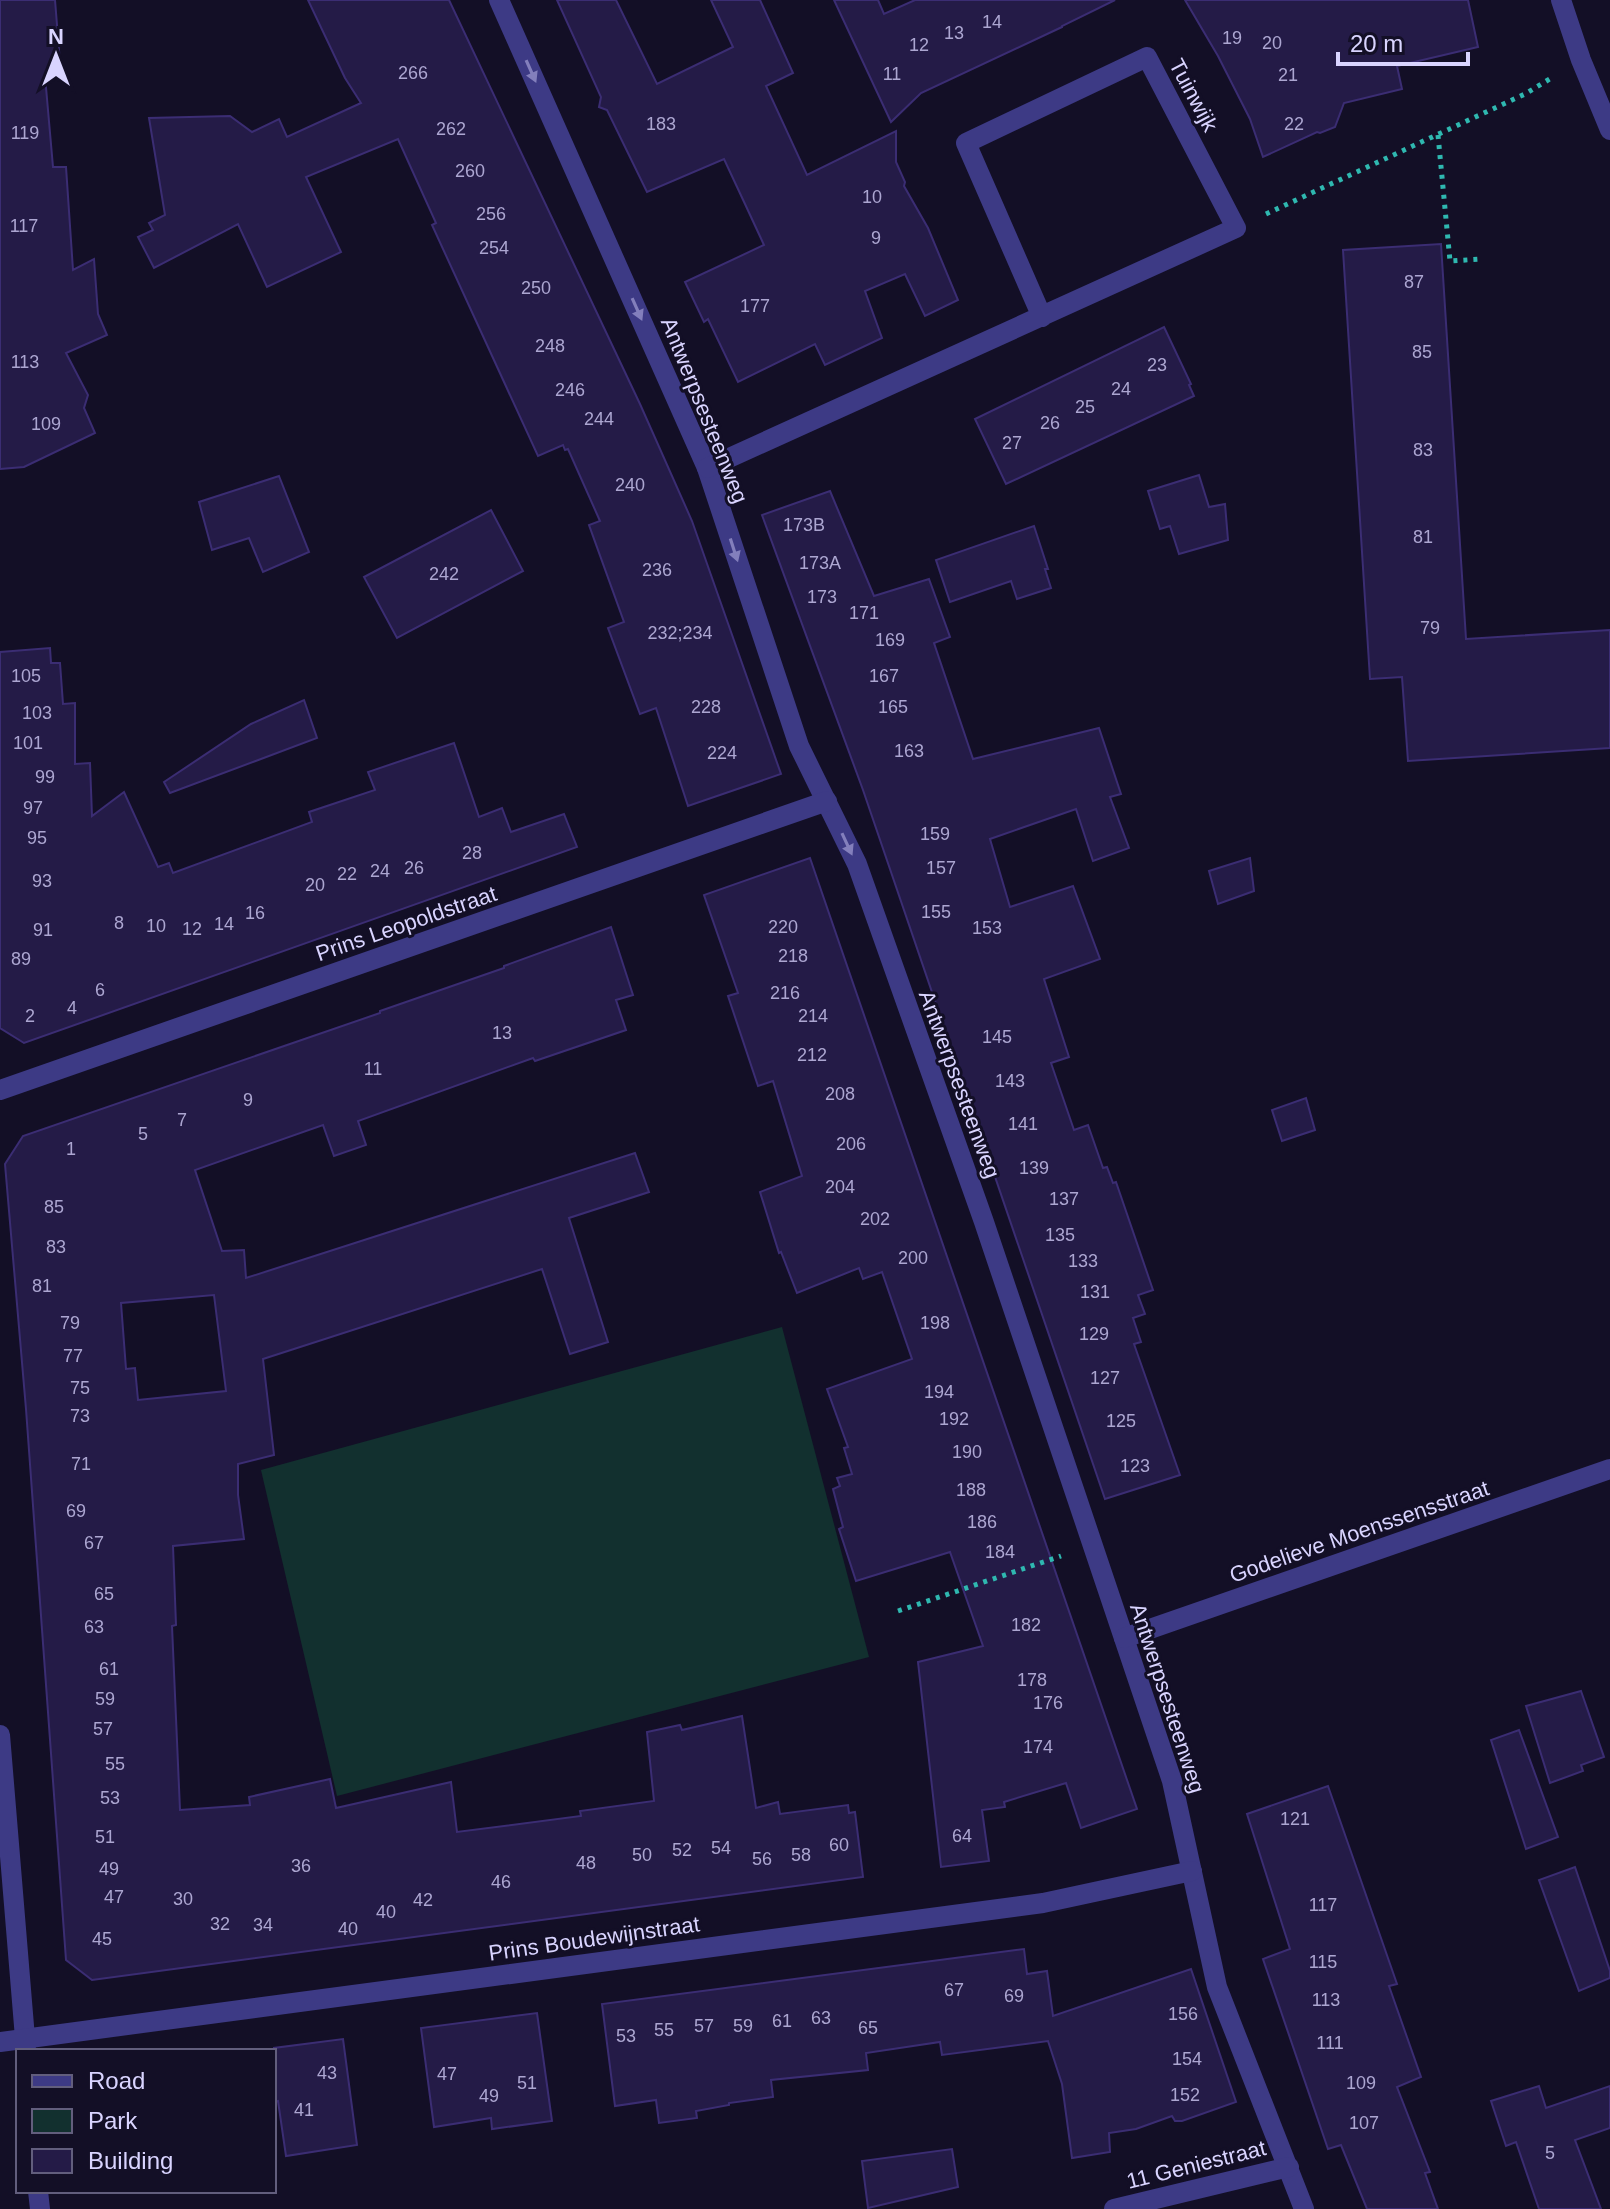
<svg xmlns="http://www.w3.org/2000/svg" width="1610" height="2209" font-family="Helvetica,sans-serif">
  <rect width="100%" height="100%" fill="#130f26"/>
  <path fill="#12302f" d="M782 1327 869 1657 337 1796 261 1470Z"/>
  <g fill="#241b47" stroke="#3b2d73" stroke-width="2" fill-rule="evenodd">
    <path d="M0 0H55L61 75 45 76 53 167H66L73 270 94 259 98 314 107 335 66 353 88 395 84 408 95 433 24 467 0 469Z"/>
    <path d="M308 0H449L640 404 692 521 781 774 688 806 656 708 640 714 608 628 624 622 589 525 600 521 568 449 565 450 563 445 538 456 432 225 436 223 398 139 306 177 341 252 267 287 238 224 154 268 138 237 153 230 149 223 165 215 149 118 230 116 252 132 279 119 287 137 361 103 345 78Z"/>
    <path d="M557 0H616L657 84 733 47 711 0H760L793 73 766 86 807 175 896 131V162L905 182 904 186 928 228 958 300 925 316 905 274 865 291 882 338 825 365 815 344 738 382 708 319 704 322 685 282 764 245 745 204 724 159 647 192 607 110 599 107 601 97Z"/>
    <path d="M834 0H878L884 14 915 0H1115L1062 26V27L921 93 891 122Z"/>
    <path d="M1185 0H1468L1478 47 1397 66 1402 89 1344 103 1335 127 1320 133 1317 132 1263 157 1250 119 1218 56Z"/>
    <path d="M1441 244 1466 639 1610 630V748L1408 761 1402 677 1370 679 1343 250Z"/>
    <path d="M1164 327 1191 384 1189 385 1194 396 1006 484 975 419Z"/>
    <path d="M1199 475 1209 507 1225 504 1228 540 1179 554 1170 526 1160 529 1148 491Z"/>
    <path d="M279 476 309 552 263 572 249 538 212 550 199 502Z"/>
    <path d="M830 491 874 596 929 579 950 637 934 643 973 759 1099 728 1121 794 1110 797 1129 848 1093 861 1076 809 990 839 1010 907 1073 886 1100 959 1044 979 1069 1057 1051 1063 1074 1130 1088 1125 1103 1168 1107 1167 1113 1183 1116 1182 1153 1290 1138 1295 1145 1314 1133 1318 1141 1342 1134 1344 1180 1475 1105 1499 863 790 762 515Z"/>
    <path d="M491 510 523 571 397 638 364 577Z"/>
    <path d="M1034 526 1048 569H1045L1051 588 1017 599 1011 581 950 602 936 560Z"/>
    <path d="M50 648 51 663H60L63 704 75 703V764L90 763 92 816 124 792 158 867 169 863 173 873 312 822 309 812 375 790 368 772 454 743 479 817 502 808 511 832 564 814 577 847 24 1043 0 1028V652Z"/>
    <path d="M304 700 317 738 170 793 164 782 251 724Z"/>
    <path d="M810 858 1137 1809 1081 1828 1066 1783 1004 1802 1005 1807 982 1810 989 1861 941 1867 918 1662 983 1646 950 1552 856 1581 839 1529 843 1527 833 1489 840 1486 837 1478 852 1474 844 1448 848 1447 827 1389 912 1359 882 1272 863 1279 859 1268 797 1293 781 1252 779 1253 760 1192 802 1176 773 1081 758 1086 728 996 738 993 704 895Z"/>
    <path d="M1250 858 1254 891 1218 904 1209 871Z"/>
    <path d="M611 927 633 995 616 1000 626 1030 535 1061 533 1058 358 1121 366 1145 334 1156 323 1125 195 1170 222 1251 244 1250 246 1278 635 1153 649 1192 569 1218 608 1342 570 1354 542 1269 263 1359 274 1455 238 1464V1495L244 1539 173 1546 176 1625 172 1626 180 1810 250 1805 249 1797 330 1779 336 1808 451 1782 457 1832 581 1816 580 1811 654 1801 647 1732 680 1725 682 1730 742 1716 756 1808 778 1802 780 1814 848 1805 849 1813 855 1812 863 1877 92 1980 66 1960 26 1409 5 1164 23 1136 380 1013V1011L504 968V966ZM214 1295 226 1391 138 1400 135 1368 126 1369 121 1303Z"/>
    <path d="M1306 1098 1315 1130 1282 1141 1272 1110Z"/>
    <path d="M1581 1691 1604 1757 1581 1765 1583 1771 1550 1783 1526 1706Z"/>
    <path d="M1519 1730 1558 1837 1526 1849 1491 1740Z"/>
    <path d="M1328 1786 1397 1984 1389 1986 1421 2077 1397 2087 1430 2172 1425 2173 1438 2209H1367L1341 2145 1328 2149 1263 1959 1290 1949 1247 1814Z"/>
    <path d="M1575 1867 1610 1971V1978L1579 1991 1539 1880Z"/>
    <path d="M1024 1949 1027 1974 1047 1971 1053 2016 1191 1969 1236 2102 1182 2121H1175L1172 2116 1136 2129 1109 2133 1110 2152 1072 2158 1062 2084 1048 2041 942 2055 940 2042 866 2053 868 2070 771 2080 773 2097 729 2103V2105L696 2111 697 2118 659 2123 656 2100 615 2106 602 2004Z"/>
    <path d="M537 2013 552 2121 492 2129 491 2118 434 2127 421 2028Z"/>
    <path d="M343 2039 357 2145 286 2156 278 2101 274 2102V2048Z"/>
    <path d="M1539 2086 1546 2108 1610 2086V2128L1575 2140 1601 2209H1539L1516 2142 1506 2146 1491 2101Z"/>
    <path d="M952 2149 958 2187 868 2208 862 2161Z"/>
  </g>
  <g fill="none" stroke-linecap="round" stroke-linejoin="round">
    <g stroke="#2fb8b0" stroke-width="5" stroke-dasharray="4 6" stroke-linecap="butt">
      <path d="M1438 135 1450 261 1481 259"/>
      <path d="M1266 214 1525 94 1553 77"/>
      <path d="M898 1611 1061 1556"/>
    </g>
    <g stroke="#3d3a85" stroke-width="20">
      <path d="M499 0 707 468 799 746 857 864 984 1222 1172 1781 1217 1987 1304 2209"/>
      <path d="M1561 0 1581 60 1610 130"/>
      <path d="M707 468 1236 228 1147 57 966 143 1042 317"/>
      <path d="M0 1090 827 801"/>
      <path d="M1124 1638 1610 1469"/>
      <path d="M0 1735 26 2050"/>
      <path d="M0 2042 1043 1903 1192 1871"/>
      <path d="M38 2191 40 2209"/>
      <path d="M1114 2209 1289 2167"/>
    </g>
  </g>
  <defs><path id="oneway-solid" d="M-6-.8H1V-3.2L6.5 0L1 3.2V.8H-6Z" transform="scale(2)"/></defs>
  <g fill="#837fbc">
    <use href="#oneway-solid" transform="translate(531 71) rotate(66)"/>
    <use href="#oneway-solid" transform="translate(637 309) rotate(66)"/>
    <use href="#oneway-solid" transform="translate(734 550) rotate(72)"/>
    <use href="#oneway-solid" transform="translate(847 844) rotate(65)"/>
  </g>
  <g text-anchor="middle" stroke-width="6" stroke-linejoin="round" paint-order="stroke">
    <g font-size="18" fill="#aca6d1">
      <text x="992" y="28">14</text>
      <text x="954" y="39">13</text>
      <text x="1232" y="44">19</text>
      <text x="1272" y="49">20</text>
      <text x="919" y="51">12</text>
      <text x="413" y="79">266</text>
      <text x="892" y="80">11</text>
      <text x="1288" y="81">21</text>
      <text x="661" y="130">183</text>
      <text x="1294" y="130">22</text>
      <text x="451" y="135">262</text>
      <text x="25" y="139">119</text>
      <text x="470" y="177">260</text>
      <text x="872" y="203">10</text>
      <text x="491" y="220">256</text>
      <text x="24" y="232">117</text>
      <text x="876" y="244">9</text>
      <text x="494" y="254">254</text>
      <text x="1414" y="288">87</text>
      <text x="536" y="294">250</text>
      <text x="755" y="312">177</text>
      <text x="550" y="352">248</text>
      <text x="1422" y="358">85</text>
      <text x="25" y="368">113</text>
      <text x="1157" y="371">23</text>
      <text x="1121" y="395">24</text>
      <text x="570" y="396">246</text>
      <text x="1085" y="413">25</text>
      <text x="599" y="425">244</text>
      <text x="1050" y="429">26</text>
      <text x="46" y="430">109</text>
      <text x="1012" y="449">27</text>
      <text x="1423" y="456">83</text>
      <text x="630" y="491">240</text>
      <text x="804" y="531">173B</text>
      <text x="1423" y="543">81</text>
      <text x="820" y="569">173A</text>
      <text x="657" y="576">236</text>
      <text x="444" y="580">242</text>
      <text x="822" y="603">173</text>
      <text x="864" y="619">171</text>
      <text x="1430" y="634">79</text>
      <text x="680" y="639">232;234</text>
      <text x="890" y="646">169</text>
      <text x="26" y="682">105</text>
      <text x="884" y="682">167</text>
      <text x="706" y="713">228</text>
      <text x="893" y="713">165</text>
      <text x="37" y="719">103</text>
      <text x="28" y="749">101</text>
      <text x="909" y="757">163</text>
      <text x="722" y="759">224</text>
      <text x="45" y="783">99</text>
      <text x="33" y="814">97</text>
      <text x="935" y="840">159</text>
      <text x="37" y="844">95</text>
      <text x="472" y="859">28</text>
      <text x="414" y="874">26</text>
      <text x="941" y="874">157</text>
      <text x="380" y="877">24</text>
      <text x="347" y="880">22</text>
      <text x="42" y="887">93</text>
      <text x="315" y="891">20</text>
      <text x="936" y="918">155</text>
      <text x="255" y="919">16</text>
      <text x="119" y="929">8</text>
      <text x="224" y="930">14</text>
      <text x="156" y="932">10</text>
      <text x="783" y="933">220</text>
      <text x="987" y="934">153</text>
      <text x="192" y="935">12</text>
      <text x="43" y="936">91</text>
      <text x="793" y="962">218</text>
      <text x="21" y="965">89</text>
      <text x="100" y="996">6</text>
      <text x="785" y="999">216</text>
      <text x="72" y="1014">4</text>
      <text x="30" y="1022">2</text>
      <text x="813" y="1022">214</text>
      <text x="502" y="1039">13</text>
      <text x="997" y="1043">145</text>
      <text x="812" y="1061">212</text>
      <text x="373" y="1075">11</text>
      <text x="1010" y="1087">143</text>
      <text x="840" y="1100">208</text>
      <text x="248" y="1106">9</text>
      <text x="182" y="1126">7</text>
      <text x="1023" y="1130">141</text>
      <text x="143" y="1140">5</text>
      <text x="851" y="1150">206</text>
      <text x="71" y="1155">1</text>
      <text x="1034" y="1174">139</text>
      <text x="840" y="1193">204</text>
      <text x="1064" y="1205">137</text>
      <text x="54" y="1213">85</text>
      <text x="875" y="1225">202</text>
      <text x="1060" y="1241">135</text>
      <text x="56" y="1253">83</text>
      <text x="913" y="1264">200</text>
      <text x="1083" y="1267">133</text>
      <text x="42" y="1292">81</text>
      <text x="1095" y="1298">131</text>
      <text x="70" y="1329">79</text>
      <text x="935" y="1329">198</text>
      <text x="1094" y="1340">129</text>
      <text x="73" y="1362">77</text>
      <text x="1105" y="1384">127</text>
      <text x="80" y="1394">75</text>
      <text x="939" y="1398">194</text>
      <text x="80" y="1422">73</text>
      <text x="954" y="1425">192</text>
      <text x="1121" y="1427">125</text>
      <text x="967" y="1458">190</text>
      <text x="81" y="1470">71</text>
      <text x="1135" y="1472">123</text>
      <text x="971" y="1496">188</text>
      <text x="76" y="1517">69</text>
      <text x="982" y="1528">186</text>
      <text x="94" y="1549">67</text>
      <text x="1000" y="1558">184</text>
      <text x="104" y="1600">65</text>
      <text x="1026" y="1631">182</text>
      <text x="94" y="1633">63</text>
      <text x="109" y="1675">61</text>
      <text x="1032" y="1686">178</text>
      <text x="105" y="1705">59</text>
      <text x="1048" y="1709">176</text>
      <text x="103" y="1735">57</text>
      <text x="1038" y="1753">174</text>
      <text x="115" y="1770">55</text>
      <text x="110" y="1804">53</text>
      <text x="1295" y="1825">121</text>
      <text x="962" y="1842">64</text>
      <text x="105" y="1843">51</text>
      <text x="839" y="1851">60</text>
      <text x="721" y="1854">54</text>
      <text x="682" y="1856">52</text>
      <text x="642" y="1861">50</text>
      <text x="801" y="1861">58</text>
      <text x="762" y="1865">56</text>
      <text x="586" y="1869">48</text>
      <text x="301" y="1872">36</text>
      <text x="109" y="1875">49</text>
      <text x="501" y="1888">46</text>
      <text x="114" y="1903">47</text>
      <text x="183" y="1905">30</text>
      <text x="423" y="1906">42</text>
      <text x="1323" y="1911">117</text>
      <text x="386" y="1918">40</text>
      <text x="220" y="1930">32</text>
      <text x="263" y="1931">34</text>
      <text x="348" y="1935">40</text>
      <text x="102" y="1945">45</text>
      <text x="1323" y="1968">115</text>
      <text x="954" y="1996">67</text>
      <text x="1014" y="2002">69</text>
      <text x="1326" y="2006">113</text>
      <text x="1183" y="2020">156</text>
      <text x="821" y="2024">63</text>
      <text x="782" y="2027">61</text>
      <text x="704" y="2032">57</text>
      <text x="743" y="2032">59</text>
      <text x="868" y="2034">65</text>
      <text x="664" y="2036">55</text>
      <text x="626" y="2042">53</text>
      <text x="1330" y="2049">111</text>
      <text x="1187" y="2065">154</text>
      <text x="327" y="2079">43</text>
      <text x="447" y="2080">47</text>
      <text x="527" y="2089">51</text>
      <text x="1361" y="2089">109</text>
      <text x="1185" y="2101">152</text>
      <text x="489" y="2102">49</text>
      <text x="304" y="2116">41</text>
      <text x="1364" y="2129">107</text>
      <text x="1550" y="2159">5</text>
    </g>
    <g font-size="22" fill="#d9d4ff" stroke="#130f26">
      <text transform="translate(1194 95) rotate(62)" y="8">Tuinwijk</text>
      <text transform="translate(705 410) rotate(68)" y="8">Antwerpsesteenweg</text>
      <text transform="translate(406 923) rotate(-19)" y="8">Prins Leopoldstraat</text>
      <text transform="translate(960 1084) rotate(70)" y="8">Antwerpsesteenweg</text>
      <text transform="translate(1359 1531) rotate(-19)" y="8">Godelieve Moenssensstraat</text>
      <text transform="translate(1168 1698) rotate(72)" y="8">Antwerpsesteenweg</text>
      <text transform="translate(594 1938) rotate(-8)" y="8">Prins Boudewijnstraat</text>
      <text transform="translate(1196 2164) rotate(-14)" y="8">11 Geniestraat</text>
    </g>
  </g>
  <rect x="16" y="2049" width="260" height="144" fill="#130f26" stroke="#625e7d" stroke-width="2"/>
  <rect x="32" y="2075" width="40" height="12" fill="#3d3a85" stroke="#625e7d" stroke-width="2"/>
  <text x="88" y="2089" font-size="24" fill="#d9d4ff">Road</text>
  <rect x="32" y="2109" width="40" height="24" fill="#12302f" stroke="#625e7d" stroke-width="2"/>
  <text x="88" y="2129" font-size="24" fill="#d9d4ff">Park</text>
  <rect x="32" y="2149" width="40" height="24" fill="#241b47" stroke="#625e7d" stroke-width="2"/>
  <text x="88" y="2169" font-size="24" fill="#d9d4ff">Building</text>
  <g transform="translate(56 56)" stroke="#130f26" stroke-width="6" paint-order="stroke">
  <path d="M0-6L14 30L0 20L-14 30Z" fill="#d9d4ff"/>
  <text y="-12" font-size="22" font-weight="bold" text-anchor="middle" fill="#d9d4ff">N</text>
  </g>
  <path d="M1338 52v12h130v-12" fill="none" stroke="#d9d4ff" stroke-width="4"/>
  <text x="1350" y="52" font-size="24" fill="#d9d4ff" stroke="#130f26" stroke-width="6" paint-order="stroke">20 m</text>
</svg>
